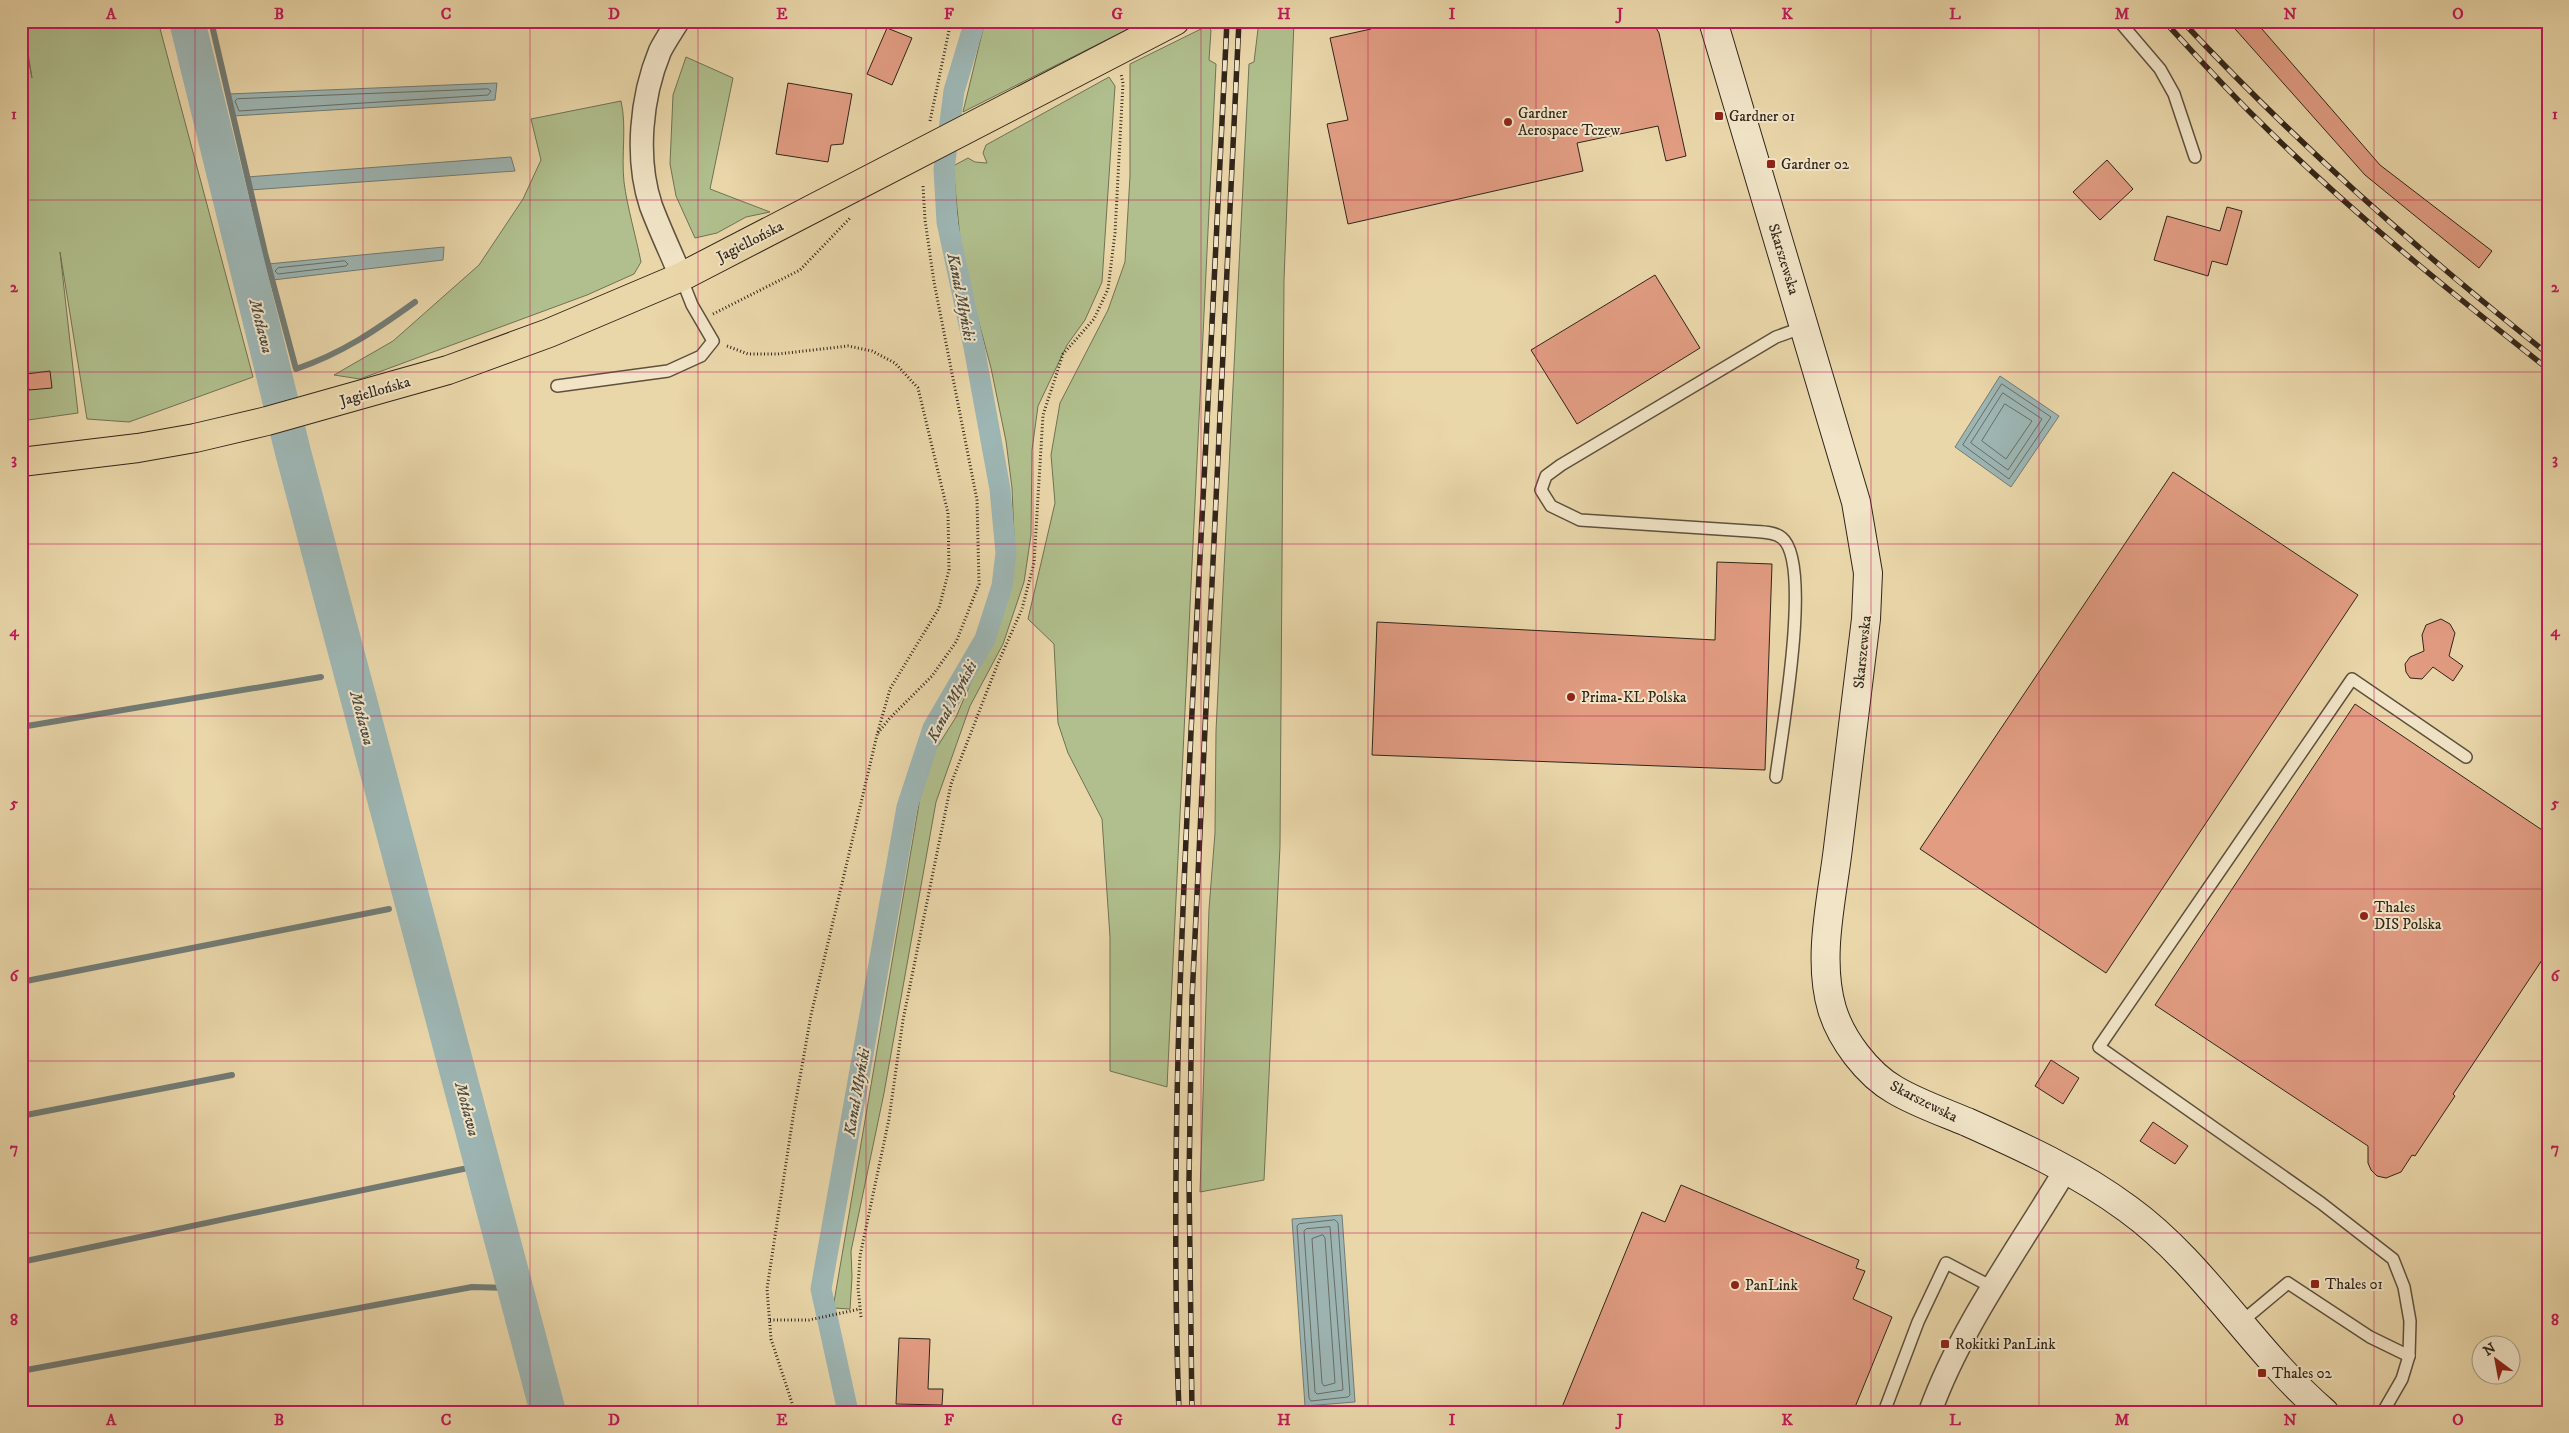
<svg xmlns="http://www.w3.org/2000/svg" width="2569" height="1433" font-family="'IM FELL DW Pica',serif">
  <rect width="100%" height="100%" fill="#e9d6a9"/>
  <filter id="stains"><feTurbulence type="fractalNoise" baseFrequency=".004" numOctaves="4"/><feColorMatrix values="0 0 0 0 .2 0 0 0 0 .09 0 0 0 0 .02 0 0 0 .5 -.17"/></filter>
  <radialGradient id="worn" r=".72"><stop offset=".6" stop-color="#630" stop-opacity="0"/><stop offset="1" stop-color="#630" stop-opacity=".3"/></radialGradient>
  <g fill="#b0bf8d" stroke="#707254">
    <path d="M23 21H158L253 377 129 422 87 419 60 252 78 413 21 421V22L32 78Z"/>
    <path d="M985 21H1144L963 112Z"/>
    <path d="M1259 21H1294L1284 280 1280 846 1264 1180 1200 1192 1209 909 1215 833 1216 731 1249 64 1254 62Z"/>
    <path d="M1207 26 1211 30 1209 60 1216 64 1167 1087 1110 1071V937L1102 819 1068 753 1058 723 1054 644 1028 619 1055 503 1051 455 1060 403 1108 310 1125 262 1130 176V64Z"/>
    <path d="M686 57 733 78 710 189 770 212 746 217 717 233 695 238 676 196 670 164 673 95Z"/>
    <path d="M1109 77 1115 86 1102 282 1085 320 1067 345 1038 406 1032 450 1031 535 1024 582 1003 644 970 706 936 802 884 1093 851 1251 852 1277 850 1309 833 1308 920 798 934 752 956 717 1006 601 1014 536 1012 488 1006 441 991 368 962 259 953 166 968 158 975 162 987 163 983 153 986 145Z"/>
    <path d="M621 101C627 127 621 155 624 182 627 206 636 237 641 262L634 274 587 295 360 379 334 375 393 341 479 265 523 199 541 160 531 119Z"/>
  </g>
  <g fill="#9db6b4" stroke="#727c76">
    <path d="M497 83 495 100 233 116 228 94Z"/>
    <path d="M511 157 515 171 250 190 247 177Z"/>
    <path d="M444 247 443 260 273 280 268 264Z"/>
    <path d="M2000 376 2059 416 2011 487 1955 447Z"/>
    <path d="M1342 1215 1355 1402 1305 1406 1292 1219Z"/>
  </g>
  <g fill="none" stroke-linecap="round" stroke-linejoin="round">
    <g stroke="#676e67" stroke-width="1">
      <path d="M488 89 491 91 488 95 239 111 235 101 237 99Z"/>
      <path d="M345 261 348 264 346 266 278 274 275 271 278 268Z"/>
      <path d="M2002 384 2051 417 2009 479 1963 445Z"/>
      <path d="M2003 393 2042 419 2008 470 1971 443Z"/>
      <path d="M2005 404 2032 421 2006 459 1982 441Z"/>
      <path d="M1335 1220 1338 1223 1350 1395 1348 1397 1311 1401 1309 1398 1297 1226 1299 1224Z"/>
      <path d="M1330 1227 1343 1390 1317 1394 1315 1392 1304 1231 1306 1229Z"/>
      <path d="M1323 1235 1325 1238 1335 1383 1324 1386 1322 1383 1312 1239Z"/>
    </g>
    <g stroke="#727c76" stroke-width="6">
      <path d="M211 21 265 253 296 369C343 353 376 330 415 302"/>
      <path d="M21 727 321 677"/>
      <path d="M21 982 389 909"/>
      <path d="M21 1116 232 1075"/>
      <path d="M21 1262 482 1165"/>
      <path d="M21 1371 472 1287 515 1288"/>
      <path d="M516 1412 547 1407"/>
    </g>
    <path stroke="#9db6b4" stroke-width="21" d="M848 1412 821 1289 907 807 933 728 985 639 1002 586 1006 553 1000 489 974 347 947 222 944 169 954 91 975 21"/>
    <path stroke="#9db6b4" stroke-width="36" d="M187 21 293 452 548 1412"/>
  </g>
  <g fill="#e19c82" stroke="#31251a">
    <path d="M1369 21H1536L1550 28 1583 21H1652L1659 33 1686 156 1666 161 1658 126 1577 143 1583 171 1348 224 1327 124 1348 120 1330 38 1371 29Z"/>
    <path d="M2228 21H2255L2380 165 2492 251 2479 268 2365 175Z"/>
    <path d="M887 28 912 38 892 85 867 74Z"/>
    <path d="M788 83 852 94 843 144 831 145 828 162 776 154Z"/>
    <path d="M2107 160 2133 189 2100 220 2073 192Z"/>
    <path d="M2227 207 2242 211 2227 265 2212 261 2208 276 2154 260 2167 216 2220 231Z"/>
    <path d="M1655 275 1700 348 1577 424 1531 350Z"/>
    <path d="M50 371 52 388 29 390 26 374Z"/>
    <path d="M2173 472 2358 595 2106 973 1920 849Z"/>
    <path d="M1717 562 1772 564 1765 770 1372 755 1377 622 1715 640Z"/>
    <path d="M2441 619 2450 624 2455 633 2449 656 2463 666 2453 681 2433 667 2422 679 2410 678 2406 672 2405 664 2410 657 2424 651 2422 635 2426 625Z"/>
    <path d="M2355 704 2548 834V951L2453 1094 2455 1096 2415 1156 2412 1155 2401 1172 2386 1178 2377 1176 2371 1170 2368 1163V1146L2155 1005Z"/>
    <path d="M2051 1060 2079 1078 2063 1104 2035 1086Z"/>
    <path d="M2153 1122 2188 1146 2175 1164 2140 1141Z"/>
    <path d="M1681 1185 1859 1260 1856 1268 1865 1271 1853 1299 1892 1317 1853 1412H1560L1642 1212 1665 1222Z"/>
    <path d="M899 1338 930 1339 928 1389H943L942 1405 896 1404Z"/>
  </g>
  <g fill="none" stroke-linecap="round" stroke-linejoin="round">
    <defs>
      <g id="lane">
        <path d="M2119 21 2160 69 2174 94 2195 157"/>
        <path d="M557 386 668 371 701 356 713 341 692 305 681 277"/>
        <path d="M1776 777C1781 736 1813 563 1782 538 1774 531 1760 532 1749 531L1580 520 1551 506 1541 490 1546 476 1561 465 1776 337 1804 327"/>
        <path d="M2240 1323 2288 1283 2370 1337 2409 1356 2402 1379 2383 1412"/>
        <path d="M2409 1356 2410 1321 2404 1287 2393 1259 2321 1203 2099 1047 2352 679 2466 757"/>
        <path d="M1884 1412 1918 1322 1946 1263 1994 1288"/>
      </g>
      <g id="street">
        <path d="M678 21C672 31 665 41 660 51 641 97 635 158 651 206 660 230 671 253 681 277"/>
        <path d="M1930 1412C1960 1328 2020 1246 2066 1169"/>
      </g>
      <path id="secondary" d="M1713 21 1856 502 1868 573 1866 619C1857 695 1848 771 1838 848 1832 899 1817 958 1832 1009 1841 1039 1867 1074 1895 1090 1917 1103 1943 1112 1967 1122 2023 1147 2078 1172 2128 1209 2203 1263 2253 1351 2324 1412"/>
      <path id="primary" d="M21 462 138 448 195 438 267 421 448 370 549 333 681 277 1175 21"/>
    </defs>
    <use href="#lane" stroke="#5f513e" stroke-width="14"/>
    <use href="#street" stroke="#5f513e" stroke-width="25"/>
    <use href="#secondary" stroke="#31251a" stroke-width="30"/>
    <use href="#primary" stroke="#31251a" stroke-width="30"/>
    <g stroke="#31251a" stroke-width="3" stroke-dasharray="1 2.5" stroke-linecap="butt">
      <path d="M1197 26 1206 21"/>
      <path d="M930 121 951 21"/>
      <path d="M713 314 800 270 851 217"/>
      <path d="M727 346 748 354H778L848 346 872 351 895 363 918 388 948 513 949 570 939 608 890 689 877 735 811 1015 793 1117 767 1289 771 1339 795 1412"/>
      <path d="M878 733 889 719 932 676 956 642 979 584 977 500 934 282 925 220 923 186"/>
      <path d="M861 1317 858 1288 860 1256 889 1119 903 1020 951 784 998 663 1022 609 1034 563 1043 415 1063 354 1094 319 1108 289 1115 233 1123 83 1121 74"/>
      <path d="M770 1320H809L860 1309"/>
    </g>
    <use href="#lane" stroke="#f1e4c7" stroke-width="11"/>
    <use href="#street" stroke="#f1e4c7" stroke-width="22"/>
    <use href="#secondary" stroke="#f1e4c7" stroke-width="28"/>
    <use href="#primary" stroke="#e9d6a9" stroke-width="28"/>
    <defs>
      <g id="rail">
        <path d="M2164 21C2195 54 2225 88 2258 120 2348 210 2448 290 2548 369"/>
        <path d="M2182 21C2295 142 2418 251 2548 354"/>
        <path d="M1179 1412C1170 1172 1181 931 1193 692 1205 468 1216 245 1227 21"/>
        <path d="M1192 1412 1189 1180 1192 999 1239 21"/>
      </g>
    </defs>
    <use href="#rail" stroke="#31251a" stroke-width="5.5"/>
    <use href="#rail" stroke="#f1e4c7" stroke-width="4" stroke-dasharray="11" stroke-linecap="butt"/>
  </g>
  <path fill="none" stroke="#c2185b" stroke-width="1" stroke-opacity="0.55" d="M195 21V1412M363 21V1412M530 21V1412M698 21V1412M866 21V1412M1033 21V1412M1201 21V1412M1368 21V1412M1536 21V1412M1704 21V1412M1871 21V1412M2039 21V1412M2206 21V1412M2374 21V1412M21 200H2548M21 372H2548M21 544H2548M21 716H2548M21 889H2548M21 1061H2548M21 1233H2548"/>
  <g fill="#8f2418" stroke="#f1e4c7" stroke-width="2">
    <rect x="1714" y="111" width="10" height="10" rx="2.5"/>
    <circle cx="1508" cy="122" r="5"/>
    <rect x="1766" y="159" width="10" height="10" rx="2.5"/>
    <circle cx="1571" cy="697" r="5"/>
    <circle cx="2364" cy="916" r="5"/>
    <rect x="2310" y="1279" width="10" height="10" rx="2.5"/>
    <circle cx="1735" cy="1285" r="5"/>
    <rect x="1940" y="1339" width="10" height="10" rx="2.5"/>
    <rect x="2257" y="1368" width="10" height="10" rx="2.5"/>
  </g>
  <g text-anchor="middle" stroke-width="4" stroke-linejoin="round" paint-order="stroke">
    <g font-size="15" fill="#31251a" stroke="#f1e4c7" text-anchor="start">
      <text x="1518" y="118">Gardner<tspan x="1518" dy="17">Aerospace Tczew</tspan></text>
      <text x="1729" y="121">Gardner 01</text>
      <text x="1781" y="169">Gardner 02</text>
      <text x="1581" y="702">Prima-KL Polska</text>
      <text x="2374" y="912">Thales<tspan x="2374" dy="17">DIS Polska</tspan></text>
      <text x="2325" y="1289">Thales 01</text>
      <text x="1745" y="1290">PanLink</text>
      <text x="1955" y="1349">Rokitki PanLink</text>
      <text x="2272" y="1378">Thales 02</text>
    </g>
    <g font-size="15" fill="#31251a" stroke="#f1e4c7">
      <text transform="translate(750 241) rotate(-27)" y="5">Jagiellońska</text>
      <text transform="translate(1784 259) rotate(73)" y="5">Skarszewska</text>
      <text transform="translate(375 391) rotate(-16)" y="5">Jagiellońska</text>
      <text transform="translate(1862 652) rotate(-84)" y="5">Skarszewska</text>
      <text transform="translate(1924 1101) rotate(27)" y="5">Skarszewska</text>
    </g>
    <g font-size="16" font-style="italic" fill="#4c4940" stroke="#f1e4c7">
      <text transform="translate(962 297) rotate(79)" y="6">Kanał Młyński</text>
      <text transform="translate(262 326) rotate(76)" y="6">Motława</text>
      <text transform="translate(951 701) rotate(-62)" y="6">Kanał Młyński</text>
      <text transform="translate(363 718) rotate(75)" y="6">Motława</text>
      <text transform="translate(856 1092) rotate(-80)" y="6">Kanał Młyński</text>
      <text transform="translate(468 1109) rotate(75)" y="6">Motława</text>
    </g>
  </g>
  <rect width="2569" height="1433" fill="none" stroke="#e9d6a9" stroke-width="55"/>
  <g transform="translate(2496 1360) rotate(328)"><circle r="24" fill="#f1e4c7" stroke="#a49882"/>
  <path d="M0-4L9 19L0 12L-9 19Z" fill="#8f2418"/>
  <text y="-8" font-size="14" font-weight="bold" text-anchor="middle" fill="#31251a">N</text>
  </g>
  <rect x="28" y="28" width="2514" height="1378" fill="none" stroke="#c2185b" stroke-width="2"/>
  <g font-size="16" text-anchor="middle" font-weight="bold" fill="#c2185b">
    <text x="111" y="19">A</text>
    <text x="279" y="19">B</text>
    <text x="446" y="19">C</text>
    <text x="614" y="19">D</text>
    <text x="782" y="19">E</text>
    <text x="949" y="19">F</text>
    <text x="1117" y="19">G</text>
    <text x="1284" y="19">H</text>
    <text x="1452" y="19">I</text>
    <text x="1620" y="19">J</text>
    <text x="1787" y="19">K</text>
    <text x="1955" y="19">L</text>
    <text x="2122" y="19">M</text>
    <text x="2290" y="19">N</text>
    <text x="2458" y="19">O</text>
    <text x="14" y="119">1</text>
    <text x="2555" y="119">1</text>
    <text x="14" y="292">2</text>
    <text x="2555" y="292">2</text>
    <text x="14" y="464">3</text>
    <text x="2555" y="464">3</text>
    <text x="14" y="636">4</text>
    <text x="2555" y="636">4</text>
    <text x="14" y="808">5</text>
    <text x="2555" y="808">5</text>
    <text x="14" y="981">6</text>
    <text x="2555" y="981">6</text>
    <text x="14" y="1153">7</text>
    <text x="2555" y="1153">7</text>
    <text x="14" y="1325">8</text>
    <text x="2555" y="1325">8</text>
    <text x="111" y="1425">A</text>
    <text x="279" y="1425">B</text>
    <text x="446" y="1425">C</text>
    <text x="614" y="1425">D</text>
    <text x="782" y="1425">E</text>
    <text x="949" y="1425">F</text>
    <text x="1117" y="1425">G</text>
    <text x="1284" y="1425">H</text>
    <text x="1452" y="1425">I</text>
    <text x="1620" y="1425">J</text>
    <text x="1787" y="1425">K</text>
    <text x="1955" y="1425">L</text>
    <text x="2122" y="1425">M</text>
    <text x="2290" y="1425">N</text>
    <text x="2458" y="1425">O</text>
  </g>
  <rect width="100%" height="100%" filter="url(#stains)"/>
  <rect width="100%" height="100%" fill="url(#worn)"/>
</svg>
